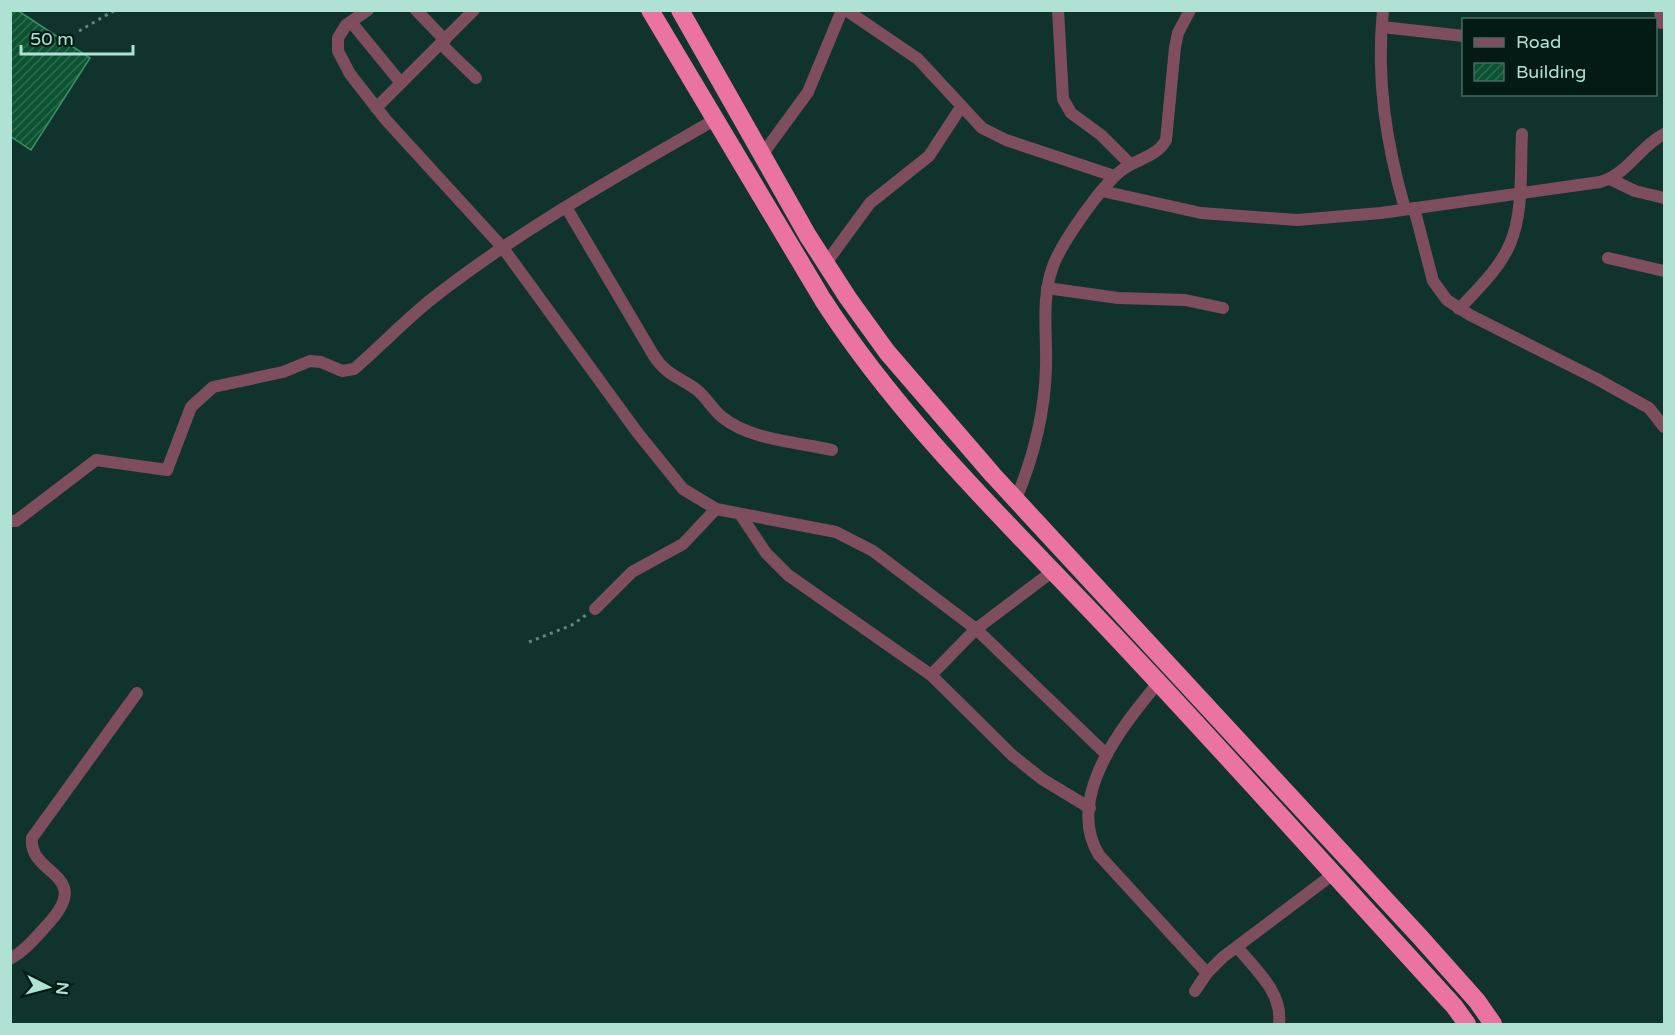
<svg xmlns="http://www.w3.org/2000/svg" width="1675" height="1035" font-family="'Varela Round',sans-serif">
  <defs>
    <pattern id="building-hatch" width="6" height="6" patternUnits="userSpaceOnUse" patternTransform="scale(1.5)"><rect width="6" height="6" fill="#0c5332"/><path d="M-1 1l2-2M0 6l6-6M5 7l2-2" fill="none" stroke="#2d6b4f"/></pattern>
  </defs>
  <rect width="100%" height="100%" fill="#10342d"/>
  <path fill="url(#building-hatch)" stroke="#3c9164" stroke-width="1.5" d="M10 10H17L90 58 31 150 10 136Z"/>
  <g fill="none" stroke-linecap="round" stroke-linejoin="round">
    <g stroke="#5e897f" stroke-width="3" stroke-dasharray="3 4.5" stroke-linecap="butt">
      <path d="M79 31 115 10"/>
      <path d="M529 642 572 625 586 615"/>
    </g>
    <g stroke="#7e4d5e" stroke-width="12">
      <path d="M368 10 346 25 338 38V51L350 74 386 120 503 248 637 432 683 489 716 509 836 532 873 551 976 629 1106 754"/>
      <path d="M416 10 445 40"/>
      <path d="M846 10 918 59 982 128 1006 140 1114 176"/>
      <path d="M1058 10 1063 99 1071 113 1101 135 1130 164"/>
      <path d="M1383 10C1376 79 1386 143 1405 209"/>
      <path d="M1660 10 1661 23"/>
      <path d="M351 22 401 83"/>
      <path d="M1382 27 1464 36"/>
      <path d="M441 44 476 78"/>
      <path d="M376 108 474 10"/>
      <path d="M762 155 808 92 842 10"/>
      <path d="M1610 179 1635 191 1664 198"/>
      <path d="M1102 191 1201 213 1297 220 1381 213 1600 182C1628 174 1639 147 1664 134"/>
      <path d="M566 207 654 356C667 376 680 377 697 390 707 398 712 409 722 417 750 440 797 442 832 450"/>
      <path d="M1414 208 1433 281 1447 300 1470 315 1597 379 1649 408 1664 427"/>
      <path d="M1608 258 1664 271"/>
      <path d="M826 263 870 203 929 156 961 107"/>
      <path d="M1047 288 1118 298 1185 300 1223 308"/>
      <path d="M1459 309C1478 289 1499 269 1510 244 1524 211 1520 168 1522 134"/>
      <path d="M1016 499C1034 456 1045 413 1046 366 1047 333 1041 298 1053 266 1062 242 1101 186 1122 170 1136 159 1157 157 1166 140L1175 47 1178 33 1190 10"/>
      <path d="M740 514 766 553 788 575 931 675 1012 755 1042 779 1090 808"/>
      <path d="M10 521H16L96 460 167 470 191 407 213 387 283 372 310 361 321 362 342 371 354 369C381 346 405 320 433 298 521 229 619 175 716 119"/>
      <path d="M595 609 632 572 683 544 716 509"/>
      <path d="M931 675 976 629 1053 571"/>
      <path d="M1158 683C1123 725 1064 798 1099 855L1207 973"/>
      <path d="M1237 947C1256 970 1283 993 1279 1024"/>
      <path d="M10 959C26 950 36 937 48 924 95 873 28 876 32 838L137 693"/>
      <path d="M1195 991 1207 973 1223 957 1332 875"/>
    </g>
    <g stroke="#eb73a2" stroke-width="18">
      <path d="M650 10 823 300C903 424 1012 527 1113 634 1228 756 1340 882 1454 1006L1467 1024"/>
      <path d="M680 10 808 236 848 298 887 352 993 475 1421 938 1477 1001 1493 1024"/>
    </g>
  </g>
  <rect width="1675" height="1035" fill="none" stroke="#afe1d4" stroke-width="24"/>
  <rect x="1462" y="18" width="195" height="78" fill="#031a15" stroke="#486a61" stroke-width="1.5"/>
  <rect x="1474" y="38" width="30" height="9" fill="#7e4d5e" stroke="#486a61" stroke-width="1.5"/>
  <text x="1516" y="48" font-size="18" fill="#afe1d4">Road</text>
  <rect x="1474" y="63" width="30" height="18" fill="url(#building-hatch)" stroke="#486a61" stroke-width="1.5"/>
  <text x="1516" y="78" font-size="18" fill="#afe1d4">Building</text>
  <g transform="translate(48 987) rotate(96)" stroke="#031a15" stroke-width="4.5" paint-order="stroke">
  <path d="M0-4.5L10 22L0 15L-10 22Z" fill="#afe1d4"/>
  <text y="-9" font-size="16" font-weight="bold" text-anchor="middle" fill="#afe1d4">N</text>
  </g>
  <path d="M21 45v9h112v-9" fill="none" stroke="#afe1d4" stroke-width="3"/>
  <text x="30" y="45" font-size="18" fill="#afe1d4" stroke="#031a15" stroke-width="4.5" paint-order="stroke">50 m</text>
</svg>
